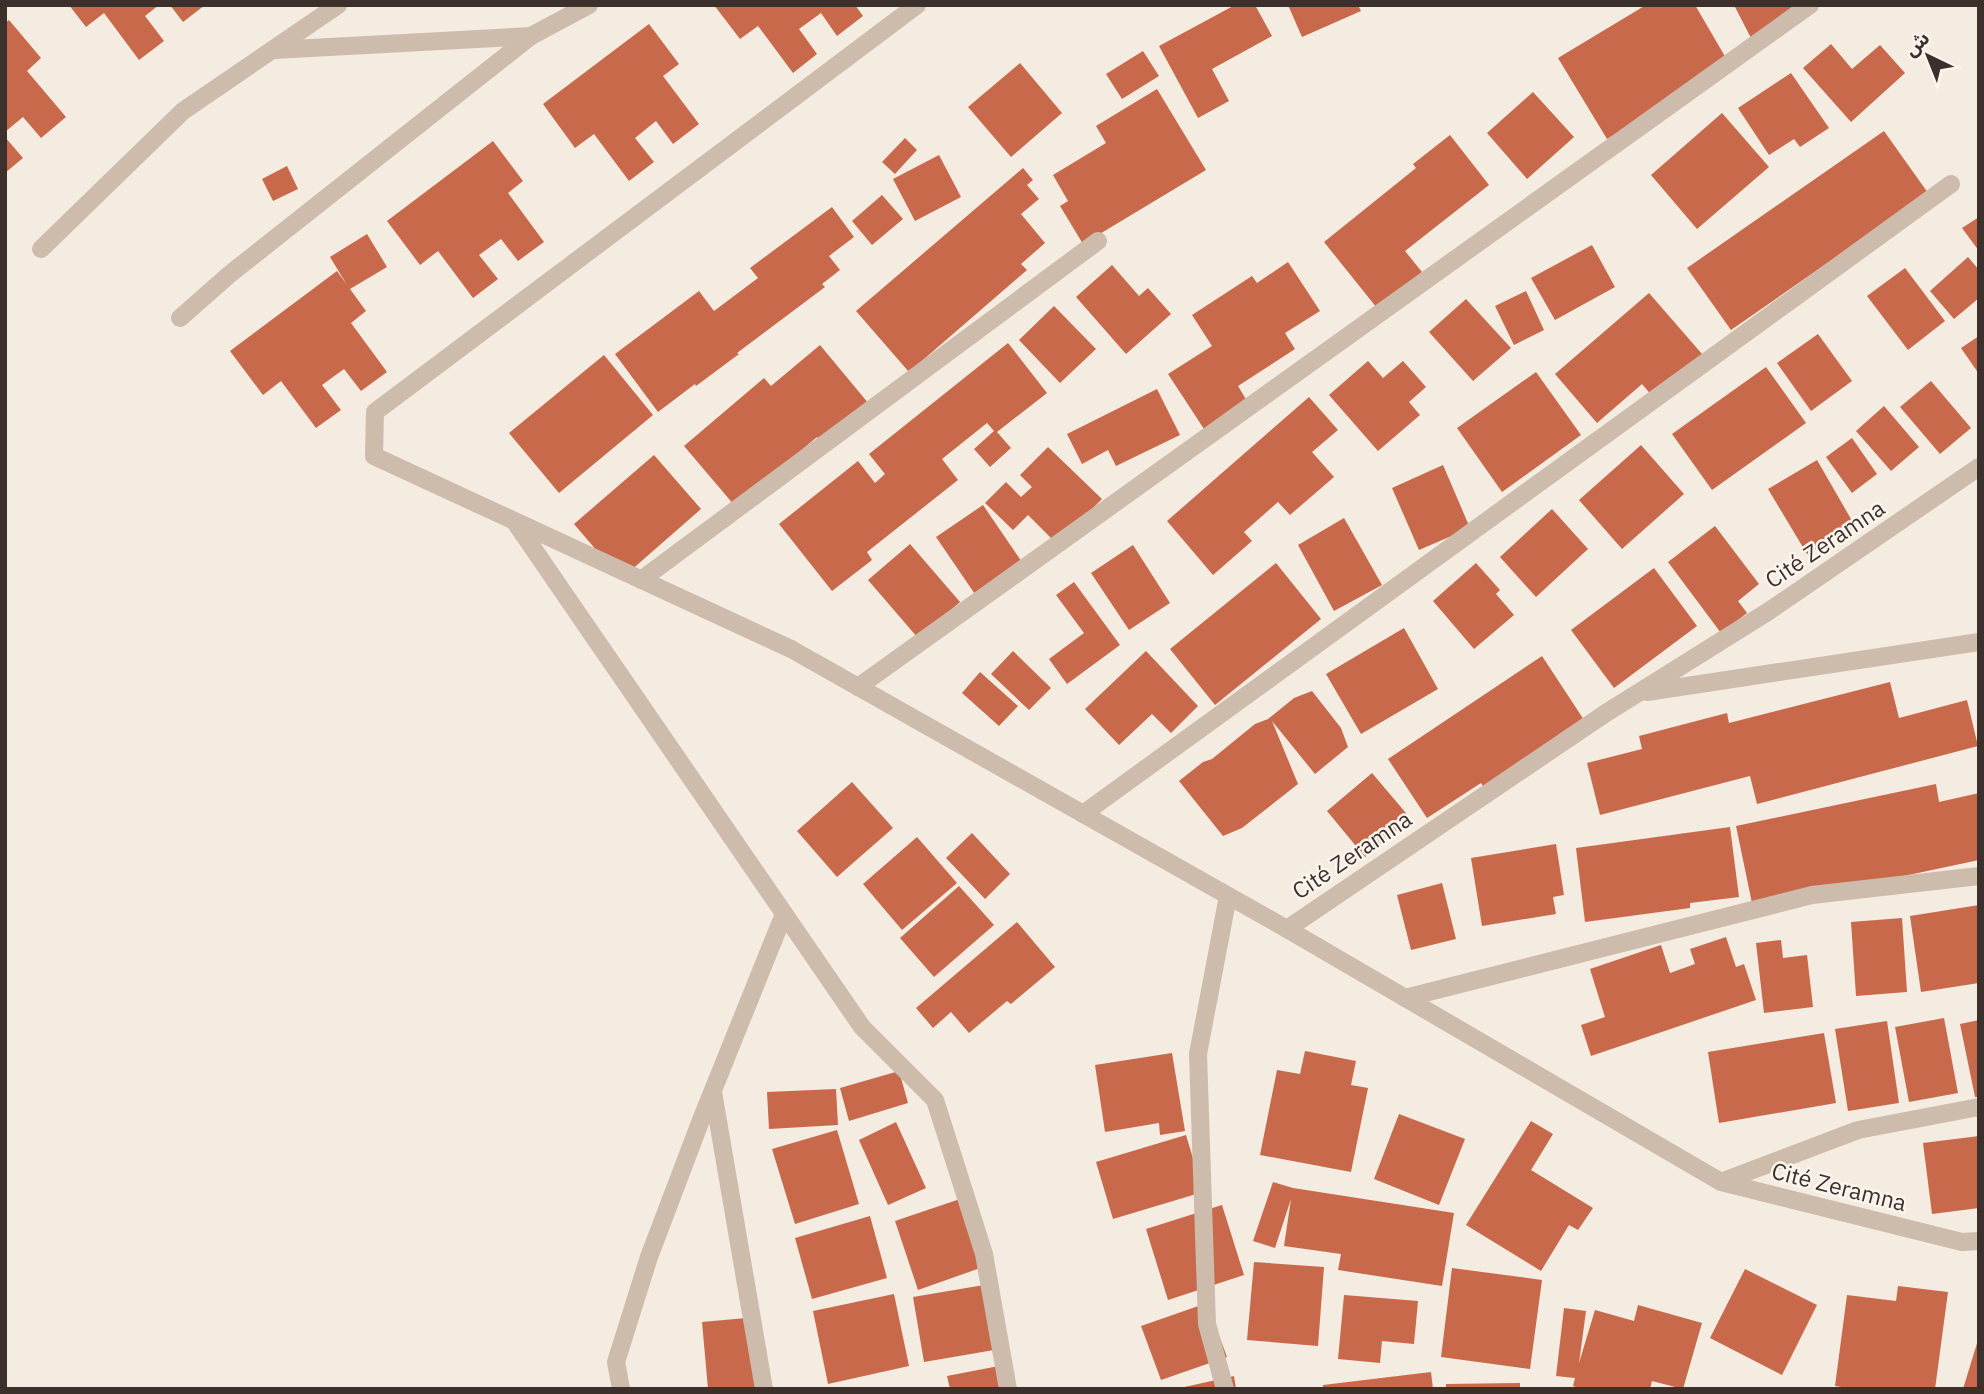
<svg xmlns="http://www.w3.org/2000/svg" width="1984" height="1394" font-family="'IBM Plex Sans','Noto Sans Arabic',sans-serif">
  <rect width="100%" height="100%" fill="#f4ebe1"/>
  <g fill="#c8694b">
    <path d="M69 5H159L145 16 164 41 139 60 104 13 86 27Z"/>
    <path d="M170 5H205L183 22Z"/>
    <path d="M714 5H855L863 16 837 36 821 13 799 29 817 54 793 73 758 26 740 39Z"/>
    <path d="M1235 5H1255L1272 36 1212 69 1229 101 1198 118 1159 46Z"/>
    <path d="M1288 5H1358L1361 11 1302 37Z"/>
    <path d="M1646 5H1695L1730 65 1607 139 1558 58Z"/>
    <path d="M1734 5H1818L1752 40Z"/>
    <path d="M9 20 41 58 27 71 66 117 41 138 23 117 5 132V23Z"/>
    <path d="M649 24 679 64 663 76 699 124 673 144 656 121 635 138 654 162 629 181 594 134 575 148 543 104Z"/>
    <path d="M1831 44 1852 69 1880 45 1905 73 1851 122 1803 68Z"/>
    <path d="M1143 51 1159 76 1122 99 1106 74Z"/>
    <path d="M1020 63 1062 113 1011 157 968 107Z"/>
    <path d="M1791 73 1829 128 1800 147 1794 139 1769 155 1738 108Z"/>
    <path d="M1157 89 1206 170 1083 244 1060 206 1068 201 1053 175 1106 143 1096 126Z"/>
    <path d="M1533 92 1574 137 1527 179 1487 133Z"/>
    <path d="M1722 113 1769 167 1697 229 1651 175Z"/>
    <path d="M1884 131 1928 193 1731 330 1687 268Z"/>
    <path d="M1450 135 1489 185 1405 251 1422 272 1377 308 1324 242 1416 168 1413 164Z"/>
    <path d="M5 137 23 158 5 173Z"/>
    <path d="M905 138 917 150 895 174 882 162Z"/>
    <path d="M493 141 523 181 508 193 544 242 518 261 501 239 479 255 498 279 473 298 438 251 420 265 387 221Z"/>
    <path d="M939 155 961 197 915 221 893 179Z"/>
    <path d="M287 166 298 189 273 201 262 179Z"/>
    <path d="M1023 168 1033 180 1027 185 1039 199 1021 214 1045 243 1021 264 1027 270 909 372 856 311Z"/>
    <path d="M882 195 903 219 872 245 852 221Z"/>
    <path d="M832 207 854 237 829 256 840 270 822 284 825 287 737 353 739 354 696 386 695 384 658 412 615 354 699 291 714 311 758 278 750 268Z"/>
    <path d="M1979 217V251L1962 228Z"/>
    <path d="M367 234 387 267 350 289 366 311 351 323 387 372 361 391 344 369 322 385 341 410 316 428 281 381 263 395 230 351 337 271 347 285 330 257Z"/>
    <path d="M1592 245 1615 287 1555 320 1531 278Z"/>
    <path d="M1968 257 1979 270V298L1954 319 1930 291Z"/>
    <path d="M1288 262 1320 311 1285 333 1295 349 1238 386 1247 401 1204 429 1168 374 1212 346 1192 315 1252 276 1257 283Z"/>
    <path d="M1112 265 1139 296 1148 288 1171 314 1126 354 1076 297Z"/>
    <path d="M1905 268 1945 321 1908 350 1867 296Z"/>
    <path d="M1526 291 1544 330 1514 345 1495 306Z"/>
    <path d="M1649 293 1702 354 1653 397 1642 384 1597 423 1555 374Z"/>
    <path d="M1466 299 1511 348 1473 381 1429 332Z"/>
    <path d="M1054 306 1096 349 1060 383 1019 340Z"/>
    <path d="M1818 334 1852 381 1811 411 1777 363Z"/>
    <path d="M1979 336V374L1961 348Z"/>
    <path d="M1008 343 1047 393 997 432 1011 448 990 467 974 449 994 431 987 423 942 459 958 480 867 552 872 560 832 591 779 524 858 461 875 483 885 474 869 454Z"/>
    <path d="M820 345 869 404 822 443 817 437 735 506 684 446 764 378 771 386Z"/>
    <path d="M604 355 653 415 559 493 509 433Z"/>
    <path d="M1368 361 1383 378 1403 361 1426 387 1409 402 1420 415 1378 451 1329 395Z"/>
    <path d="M1766 367 1806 423 1712 490 1672 434Z"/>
    <path d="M1536 372 1581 435 1502 492 1457 428Z"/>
    <path d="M1931 381 1971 428 1940 454 1900 407Z"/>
    <path d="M1157 389 1180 435 1116 466 1108 450 1082 464 1067 434Z"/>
    <path d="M1309 397 1338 430 1312 452 1334 477 1290 515 1278 502 1244 532 1252 541 1213 575 1167 521Z"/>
    <path d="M1884 406 1919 447 1891 471 1856 431Z"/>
    <path d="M1852 438 1877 474 1852 493 1826 457Z"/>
    <path d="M1641 445 1684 494 1622 549 1579 500Z"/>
    <path d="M1048 447 1102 499 1057 544 1028 515 1013 530 985 503 1006 482 1021 497 1032 487 1020 475Z"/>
    <path d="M654 455 701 509 621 579 574 524Z"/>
    <path d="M1817 460 1855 526 1807 554 1768 489Z"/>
    <path d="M1443 465 1470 528 1419 550 1392 488Z"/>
    <path d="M983 505 1026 568 979 600 936 537Z"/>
    <path d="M1552 509 1588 549 1536 597 1500 557Z"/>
    <path d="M1344 518 1382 585 1334 611 1298 545Z"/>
    <path d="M1715 526 1759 584 1738 601 1747 613 1721 633 1668 562Z"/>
    <path d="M910 544 960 602 918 638 868 580Z"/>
    <path d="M1133 545 1170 603 1129 630 1091 573Z"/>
    <path d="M1276 563 1321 619 1215 705 1170 649Z"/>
    <path d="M1476 563 1500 590 1496 594 1514 615 1474 649 1433 601Z"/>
    <path d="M1654 568 1697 626 1614 688 1571 630Z"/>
    <path d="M1074 582 1120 645 1067 684 1049 659 1084 633 1056 595Z"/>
    <path d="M1404 628 1438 689 1361 734 1326 674Z"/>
    <path d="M1013 651 1051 688 1029 710 991 674Z"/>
    <path d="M1146 651 1198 706 1171 733 1152 714 1119 745 1085 709Z"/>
    <path d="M1542 656 1586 723 1484 788 1481 783 1427 818 1388 759Z"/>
    <path d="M980 672 1018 706 999 726 962 693Z"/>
    <path d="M1890 682 1899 718 1967 700 1978 746 1757 804 1750 776 1600 815 1587 763 1642 749 1639 736 1727 713 1729 723Z"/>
    <path d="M1312 691 1341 728 1348 747 1315 774 1272 721 1298 784 1242 828 1223 836 1179 781 1203 762 1212 759 1255 724 1268 719 1294 698Z"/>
    <path d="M1372 773 1411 819 1365 857 1327 811Z"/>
    <path d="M852 782 893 828 837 877 797 831Z"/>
    <path d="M1936 784 1939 802 1979 793V860L1753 908 1736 826Z"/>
    <path d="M1730 827 1739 897 1690 903V908L1585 922 1576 848Z"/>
    <path d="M972 833 1010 874 985 899 946 858Z"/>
    <path d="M917 837 957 883 902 930 863 884Z"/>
    <path d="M1556 844 1564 895 1553 897 1556 914 1482 926 1471 858Z"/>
    <path d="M1442 883 1456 939 1411 950 1397 895Z"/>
    <path d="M959 886 994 925 934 977 900 938Z"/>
    <path d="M1979 905V983L1921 992 1910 916Z"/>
    <path d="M1902 918 1907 992 1856 996 1851 922Z"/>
    <path d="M1017 922 1055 967 1011 1004 1007 1001 969 1033 951 1012 933 1028 916 1008Z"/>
    <path d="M1726 937 1736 967 1744 964 1756 1000 1591 1056 1581 1025 1605 1017 1590 969 1661 945 1670 973 1695 964 1690 949Z"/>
    <path d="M1781 940 1783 958 1807 955 1813 1007 1764 1013 1756 943Z"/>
    <path d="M1944 1018 1958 1093 1909 1102 1895 1027Z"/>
    <path d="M1979 1020V1097H1975L1960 1024Z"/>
    <path d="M1887 1021 1899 1103 1848 1111 1835 1029Z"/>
    <path d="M1824 1033 1836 1103 1719 1123 1708 1052Z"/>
    <path d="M1305 1051 1356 1061 1351 1085 1368 1088 1351 1172 1260 1155 1277 1070 1300 1074Z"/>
    <path d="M1172 1053 1185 1131 1160 1135 1159 1123 1105 1132 1095 1065Z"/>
    <path d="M899 1071 908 1103 849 1121 840 1088Z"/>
    <path d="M836 1089 838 1125 769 1129 767 1092Z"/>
    <path d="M1399 1114 1465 1139 1439 1205 1374 1179Z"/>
    <path d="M1531 1121 1553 1134 1531 1170 1593 1208 1578 1230 1569 1225 1541 1271 1466 1225Z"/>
    <path d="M896 1122 926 1188 888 1205 859 1140Z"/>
    <path d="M837 1130 859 1204 795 1224 772 1149Z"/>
    <path d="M1186 1135 1203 1192 1113 1219 1096 1162Z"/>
    <path d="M1979 1136V1208L1932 1214 1923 1143Z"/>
    <path d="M1273 1182 1293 1188 1454 1213 1442 1286 1338 1270 1341 1254 1284 1246 1291 1199 1275 1248 1253 1241Z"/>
    <path d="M960 1199 983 1267 918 1290 895 1221Z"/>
    <path d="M1222 1205 1244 1275 1168 1300 1146 1229Z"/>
    <path d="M870 1216 887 1278 812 1299 795 1238Z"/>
    <path d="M1254 1262 1324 1267 1318 1346 1247 1340Z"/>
    <path d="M1452 1268 1542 1280 1530 1369 1441 1357Z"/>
    <path d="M1745 1269 1817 1305 1782 1375 1710 1338Z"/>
    <path d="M984 1285 994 1350 924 1362 913 1297Z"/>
    <path d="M1898 1286 1948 1292 1935 1389H1855L1835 1386 1847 1295 1896 1301Z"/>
    <path d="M894 1294 909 1366 828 1384 813 1311Z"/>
    <path d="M1344 1295 1418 1301 1414 1344 1382 1341 1380 1363 1338 1359Z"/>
    <path d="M1207 1303 1227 1357 1161 1380 1141 1326Z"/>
    <path d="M1638 1305 1702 1323 1683 1389 1652 1381 1650 1389H1581L1573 1386 1575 1378 1556 1376 1564 1308 1586 1311 1579 1363 1595 1310 1634 1321Z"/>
    <path d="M757 1317 763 1389H708L702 1322Z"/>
    <path d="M1978 1340 1979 1389H1963Z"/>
    <path d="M1004 1365 1008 1389H950L947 1376Z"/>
    <path d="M1431 1372 1433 1389H1323V1385Z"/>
    <path d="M1234 1376 1236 1389H1180V1388Z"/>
    <path d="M1520 1383V1389H1446V1384Z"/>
  </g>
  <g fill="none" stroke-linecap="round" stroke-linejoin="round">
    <g stroke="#cdbbac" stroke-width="18">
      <path d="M917 5 375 412 374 456 791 649 1287 929"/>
      <path d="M531 36 589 5"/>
      <path d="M41 249 183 111 338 5"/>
      <path d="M180 318 230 274 531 36 274 50"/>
      <path d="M1979 467 1769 611 1606 713 1287 929 1721 1182 1962 1242 1979 1241"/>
      <path d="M515 522 862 1027 935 1100 984 1254 1008 1389"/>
      <path d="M641 580 1098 241"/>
      <path d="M858 687 1810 5"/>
      <path d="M1647 692 1979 642"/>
      <path d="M1083 814 1951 184"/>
      <path d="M1405 998 1812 895 1979 876"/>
      <path d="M713 1092 764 1389"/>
      <path d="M1721 1182 1858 1130 1979 1107"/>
      <path d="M621 1389 616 1362 649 1257 701 1120 784 914"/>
      <path d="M1225 1389 1207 1324 1198 1054 1228 896"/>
    </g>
  </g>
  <g text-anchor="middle" stroke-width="5" stroke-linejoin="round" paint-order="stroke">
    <g font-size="23" fill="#3b302b" stroke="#fbf5ee">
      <text transform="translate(1825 544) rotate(-34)" y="8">Cité Zeramna</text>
      <text transform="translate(1352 855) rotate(-34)" y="8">Cité Zeramna</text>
      <text transform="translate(1839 1187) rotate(14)" y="8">Cité Zeramna</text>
    </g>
  </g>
  <rect width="1984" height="1394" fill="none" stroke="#3b302b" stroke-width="14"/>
  <g transform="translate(1928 56) rotate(317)" stroke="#fbf5ee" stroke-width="5" paint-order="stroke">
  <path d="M0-5L12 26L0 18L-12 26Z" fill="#3b302b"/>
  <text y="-10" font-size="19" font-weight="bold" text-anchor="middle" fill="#3b302b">ش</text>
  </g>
</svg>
